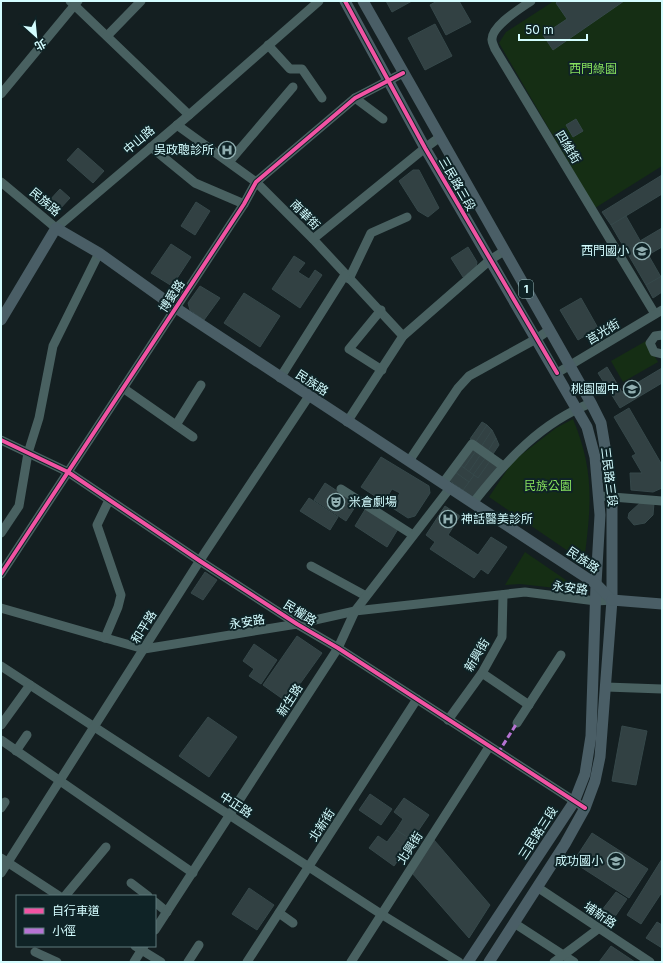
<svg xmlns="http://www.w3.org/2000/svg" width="663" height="963" font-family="Inter,'Noto Sans TC',sans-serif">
  <rect width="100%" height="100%" fill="#141f21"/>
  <g fill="#152e14">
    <path d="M554 1H662V166L595 208 499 43 506 32Z"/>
    <path d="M646 341 658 362 623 382 611 361Z"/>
    <path d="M573 419C595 472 591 506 584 562L489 497 513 461 556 428Z"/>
    <path d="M525 552 582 591 520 584 505 585Z"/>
  </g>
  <g fill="#324143" stroke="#36484a">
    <path d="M386 1H412L392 12Z"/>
    <path d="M437 1H459L471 22 446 35 430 5Z"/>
    <path d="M558 1H624L553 50 543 35 567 19 556 3Z"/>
    <path d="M435 24 452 56 425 70 408 38Z"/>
    <path d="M576 119 583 131 573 137 566 125Z"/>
    <path d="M78 148 104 171 93 183 67 160Z"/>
    <path d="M413 170H419L439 208 428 217 418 211 399 181Z"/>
    <path d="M662 175V194L611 225 602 212Z"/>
    <path d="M60 189 70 198 58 211 48 202Z"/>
    <path d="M196 202 210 211 195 235 181 226Z"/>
    <path d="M626 216 661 277 646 285 611 225Z"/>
    <path d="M662 228V247L648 255 640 241Z"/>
    <path d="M171 244 191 257 172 286 151 273Z"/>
    <path d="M468 247 477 262 476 267 463 277 451 258Z"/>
    <path d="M294 256 305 263 298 272 309 279 315 270 322 275 300 308 272 289Z"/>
    <path d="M662 276V292L653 298 646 285Z"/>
    <path d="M200 286 220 298 204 320 190 310 188 303Z"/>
    <path d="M244 293 280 316 260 347 224 323Z"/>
    <path d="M581 298 598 328 578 340 560 310Z"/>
    <path d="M607 367 622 392 662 368V383L620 408 598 373Z"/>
    <path d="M629 408 662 465V488L653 492 631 490 630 473H642L632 456 636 454 614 417Z"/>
    <path d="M482 422 487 425 475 443 470 439Z"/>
    <path d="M487 425 492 430 481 447 475 443Z"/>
    <path d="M492 430 496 438 488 451 481 447Z"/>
    <path d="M496 438 499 445 493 454 488 451Z"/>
    <path d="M472 448 476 451 464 468 460 465Z"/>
    <path d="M476 451 481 454 469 472 464 468Z"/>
    <path d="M481 454 486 457 473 475 469 472Z"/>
    <path d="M381 457 429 486 430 493 415 516 408 518 391 507 400 493 392 489 384 502 361 487Z"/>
    <path d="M486 457 490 461 478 478 473 475Z"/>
    <path d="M490 461 498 466 475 499 463 490 474 475 478 478Z"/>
    <path d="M460 465 474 475 469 482 455 472Z"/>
    <path d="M455 472 469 482 463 490 449 480Z"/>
    <path d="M325 483 357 504 346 521 314 500Z"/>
    <path d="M309 498 338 517 330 530 300 511Z"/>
    <path d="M641 502 654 503 653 515 645 523 634 525 628 518 629 513Z"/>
    <path d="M445 506 460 516 448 535 478 555 491 537 507 547 488 574 481 569 474 578 430 549 435 542 426 535Z"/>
    <path d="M366 508 398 529 387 547 355 526Z"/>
    <path d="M205 572 217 580 203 600 191 593Z"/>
    <path d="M297 636 322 653 287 702 263 685Z"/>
    <path d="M254 644 277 660 261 684 249 676 254 669 243 661Z"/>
    <path d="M208 717 237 737 209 777 179 756Z"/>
    <path d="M622 726 647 731 636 785 612 781Z"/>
    <path d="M370 794 392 809 381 825 359 810Z"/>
    <path d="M404 798 429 815 412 840 396 830 403 819 394 812Z"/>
    <path d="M396 830 412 840 394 866 369 848 378 836 387 842Z"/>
    <path d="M592 833 648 869 629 898 573 862Z"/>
    <path d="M434 840 490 905 469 938 412 873Z"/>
    <path d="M662 859V892L641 924 627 915Z"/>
    <path d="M249 888 274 905 257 930 232 914Z"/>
    <path d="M616 892 627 899 614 918 602 910Z"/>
    <path d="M657 922 662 925V948L646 938Z"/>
    <path d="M611 946 635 962H599Z"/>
  </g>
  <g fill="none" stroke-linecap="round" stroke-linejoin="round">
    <g stroke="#496161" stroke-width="9">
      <path d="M70 1 189 115"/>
      <path d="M531 1C521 8 491 26 492 40 492 43 494 46 495 49L655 314"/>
      <path d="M107 36 141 1"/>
      <path d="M268 45 290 69H302L322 98"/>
      <path d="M1 94 78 1"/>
      <path d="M355 98 383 119"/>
      <path d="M177 125 256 182 313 239 403 336"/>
      <path d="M151 147 195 183 244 204"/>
      <path d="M229 162 293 87"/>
      <path d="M1 182 56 228 189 115 319 1"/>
      <path d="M313 239 425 148 440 137"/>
      <path d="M349 279 371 233 407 217"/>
      <path d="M381 310 349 349 382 370"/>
      <path d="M662 335 655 336 650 343 654 352 662 354"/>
      <path d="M557 373 662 310"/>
      <path d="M280 378 345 275"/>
      <path d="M123 388 193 437"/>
      <path d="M347 422 403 336 490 260 504 251"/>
      <path d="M176 425 201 385"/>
      <path d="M1 440 68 472 200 561 297 624 338 648 585 808"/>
      <path d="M409 461 458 388 469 376 536 339 549 330"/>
      <path d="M443 483 472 444 503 466"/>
      <path d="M341 489 413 535"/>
      <path d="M600 496 662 501"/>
      <path d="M473 503C506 461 540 423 591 403"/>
      <path d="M1 533 19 506 28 453 39 418 53 346 99 253"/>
      <path d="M311 566 366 596"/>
      <path d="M1 574 244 204 256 182 355 98 403 73"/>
      <path d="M1 608 144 649 297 624 355 611 525 592 596 601 612 600"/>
      <path d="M105 638 118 607 121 595 97 525 109 500"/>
      <path d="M1 666 381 914 459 962"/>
      <path d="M482 673 529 705"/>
      <path d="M606 687 662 689"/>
      <path d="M448 720 482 673 502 637 503 595"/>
      <path d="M517 723 561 655"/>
      <path d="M1 725 30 685"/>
      <path d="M1 740 193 873"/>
      <path d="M16 751 27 735"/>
      <path d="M1 808 5 802"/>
      <path d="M1 858 59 896"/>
      <path d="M1 873 204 554 309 396"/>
      <path d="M131 883 148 896"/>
      <path d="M537 887 650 962"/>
      <path d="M65 896 106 847"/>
      <path d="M155 902 167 912"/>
      <path d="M279 913 293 923"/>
      <path d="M514 923 574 962"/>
      <path d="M155 930 338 648 355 611 450 488"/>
      <path d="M135 946 161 962"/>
      <path d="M35 952 57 962"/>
      <path d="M134 962 144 946"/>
      <path d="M188 962 199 945"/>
      <path d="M247 962 417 699"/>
      <path d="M351 962 489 747"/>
      <path d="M554 962 598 929"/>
    </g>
    <g stroke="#4a5e66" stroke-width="11">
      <path d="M345 1 425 148 587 427 595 457 600 515 596 584 591 736 585 774 574 802 468 962"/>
      <path d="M363 1 591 403 601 423 607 459 612 497V600L600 757 595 781 585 808 565 844 489 962"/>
      <path d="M1 320 56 228 99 253 176 308 596 584 612 600"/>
      <path d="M612 600 662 604"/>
    </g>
    <path stroke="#b673d3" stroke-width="3" stroke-dasharray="6 3" stroke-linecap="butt" d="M498 753 517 723"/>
    <defs>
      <g id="cycleway">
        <path d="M345 1 425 148 557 373"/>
        <path d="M1 440 68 472 200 561 297 624 338 648 585 808"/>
        <path d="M1 574 244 204 256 182 355 98 403 73"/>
      </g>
    </defs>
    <use href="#cycleway" stroke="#0f2326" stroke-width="6"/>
    <use href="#cycleway" stroke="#f153a3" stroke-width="4"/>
  </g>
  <defs>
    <symbol id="hospital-ring" viewBox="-11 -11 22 22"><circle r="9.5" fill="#0f2326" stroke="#91afb1" stroke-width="1.5"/><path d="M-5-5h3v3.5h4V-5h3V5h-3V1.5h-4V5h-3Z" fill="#91afb1"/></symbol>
    <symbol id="school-ring" viewBox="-11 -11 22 22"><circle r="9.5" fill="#0f2326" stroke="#91afb1" stroke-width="1.5"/><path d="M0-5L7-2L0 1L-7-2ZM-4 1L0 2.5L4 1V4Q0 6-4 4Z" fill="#91afb1"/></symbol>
    <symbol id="theatre-ring" viewBox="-11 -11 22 22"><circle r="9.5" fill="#0f2326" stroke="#91afb1" stroke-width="1.5"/><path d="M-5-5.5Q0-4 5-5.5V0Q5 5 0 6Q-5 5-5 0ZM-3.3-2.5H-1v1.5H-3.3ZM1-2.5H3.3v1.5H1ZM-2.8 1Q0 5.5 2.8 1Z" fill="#91afb1"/></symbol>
  </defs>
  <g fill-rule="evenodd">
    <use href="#hospital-ring" x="217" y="140" width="20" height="20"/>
    <use href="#school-ring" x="632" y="241" width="20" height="20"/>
    <use href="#school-ring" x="622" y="379" width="20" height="20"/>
    <use href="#theatre-ring" x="326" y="492" width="20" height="20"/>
    <use href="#hospital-ring" x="438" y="509" width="20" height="20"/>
    <use href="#school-ring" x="606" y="851" width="20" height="20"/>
  </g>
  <g text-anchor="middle" stroke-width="4" stroke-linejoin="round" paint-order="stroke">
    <rect fill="#0f2326" stroke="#99bcbe" stroke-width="1" x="519" y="280" width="14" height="18" rx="3"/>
    <g font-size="11" font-weight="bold" fill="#d4fdff">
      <text x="526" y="293">1</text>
    </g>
    <g font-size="12" fill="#87e15e" stroke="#0f2326">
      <text x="593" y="73">西門綠園</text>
      <text x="548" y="490">民族公園</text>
    </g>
    <g font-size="12" fill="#d4fdff" stroke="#0f2326">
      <text transform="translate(139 140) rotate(-40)" y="4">中山路</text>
      <text transform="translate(568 147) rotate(59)" y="4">四維街</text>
      <text transform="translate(457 184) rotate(60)" y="4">三民路三段</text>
      <text transform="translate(45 202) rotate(40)" y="4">民族路</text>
      <text transform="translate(305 215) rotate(45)" y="4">南華街</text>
      <text transform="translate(172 296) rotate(-57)" y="4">博愛路</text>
      <text transform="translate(603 332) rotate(-31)" y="4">莒光街</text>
      <text transform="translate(312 383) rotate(33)" y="4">民族路</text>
      <text transform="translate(609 477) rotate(83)" y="4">三民路三段</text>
      <text transform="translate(583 560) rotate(34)" y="4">民族路</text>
      <text transform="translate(570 588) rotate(7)" y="4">永安路</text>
      <text transform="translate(300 613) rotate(32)" y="4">民權路</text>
      <text transform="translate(247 622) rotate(-9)" y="4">永安路</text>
      <text transform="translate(144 627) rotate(-58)" y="4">和平路</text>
      <text transform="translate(477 655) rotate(-59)" y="4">新興街</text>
      <text transform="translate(290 700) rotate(-57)" y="4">新生路</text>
      <text transform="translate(236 805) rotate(33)" y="4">中正路</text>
      <text transform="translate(322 825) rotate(-57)" y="4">北新街</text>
      <text transform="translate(538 833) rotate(-57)" y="4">三民路三段</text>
      <text transform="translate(410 848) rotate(-57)" y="4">北興街</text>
      <text transform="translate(600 915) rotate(34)" y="4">埔新路</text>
    </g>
    <g font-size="12" fill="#d4fdff" stroke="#0f2326" text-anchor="end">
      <text x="214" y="154">吳政聰診所</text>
      <text x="629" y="255">西門國小</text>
      <text x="619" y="393">桃園國中</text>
      <text x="349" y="506" text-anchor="start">米倉劇場</text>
      <text x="461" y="523" text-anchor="start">神話醫美診所</text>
      <text x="603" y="865">成功國小</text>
    </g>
  </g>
  <rect width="663" height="963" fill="none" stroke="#d4fdff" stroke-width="4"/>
  <rect x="16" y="895" width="140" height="52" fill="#0f2326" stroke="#5e7a7d"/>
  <rect x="24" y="908" width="20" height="6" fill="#f153a3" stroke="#5e7a7d"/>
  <text x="52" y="915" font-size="12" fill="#d4fdff">自行車道</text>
  <rect x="24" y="928" width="20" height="6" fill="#b673d3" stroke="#5e7a7d"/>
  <text x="52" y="935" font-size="12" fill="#d4fdff">小徑</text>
  <g transform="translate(36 36) rotate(153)" stroke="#0f2326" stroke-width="3" paint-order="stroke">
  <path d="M0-3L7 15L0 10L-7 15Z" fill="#d4fdff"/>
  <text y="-6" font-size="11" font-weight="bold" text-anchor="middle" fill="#d4fdff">北</text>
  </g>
  <path d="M519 34v6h68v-6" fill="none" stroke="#d4fdff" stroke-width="2"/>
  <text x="525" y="34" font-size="12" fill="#d4fdff" stroke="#0f2326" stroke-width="3" paint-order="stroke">50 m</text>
</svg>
